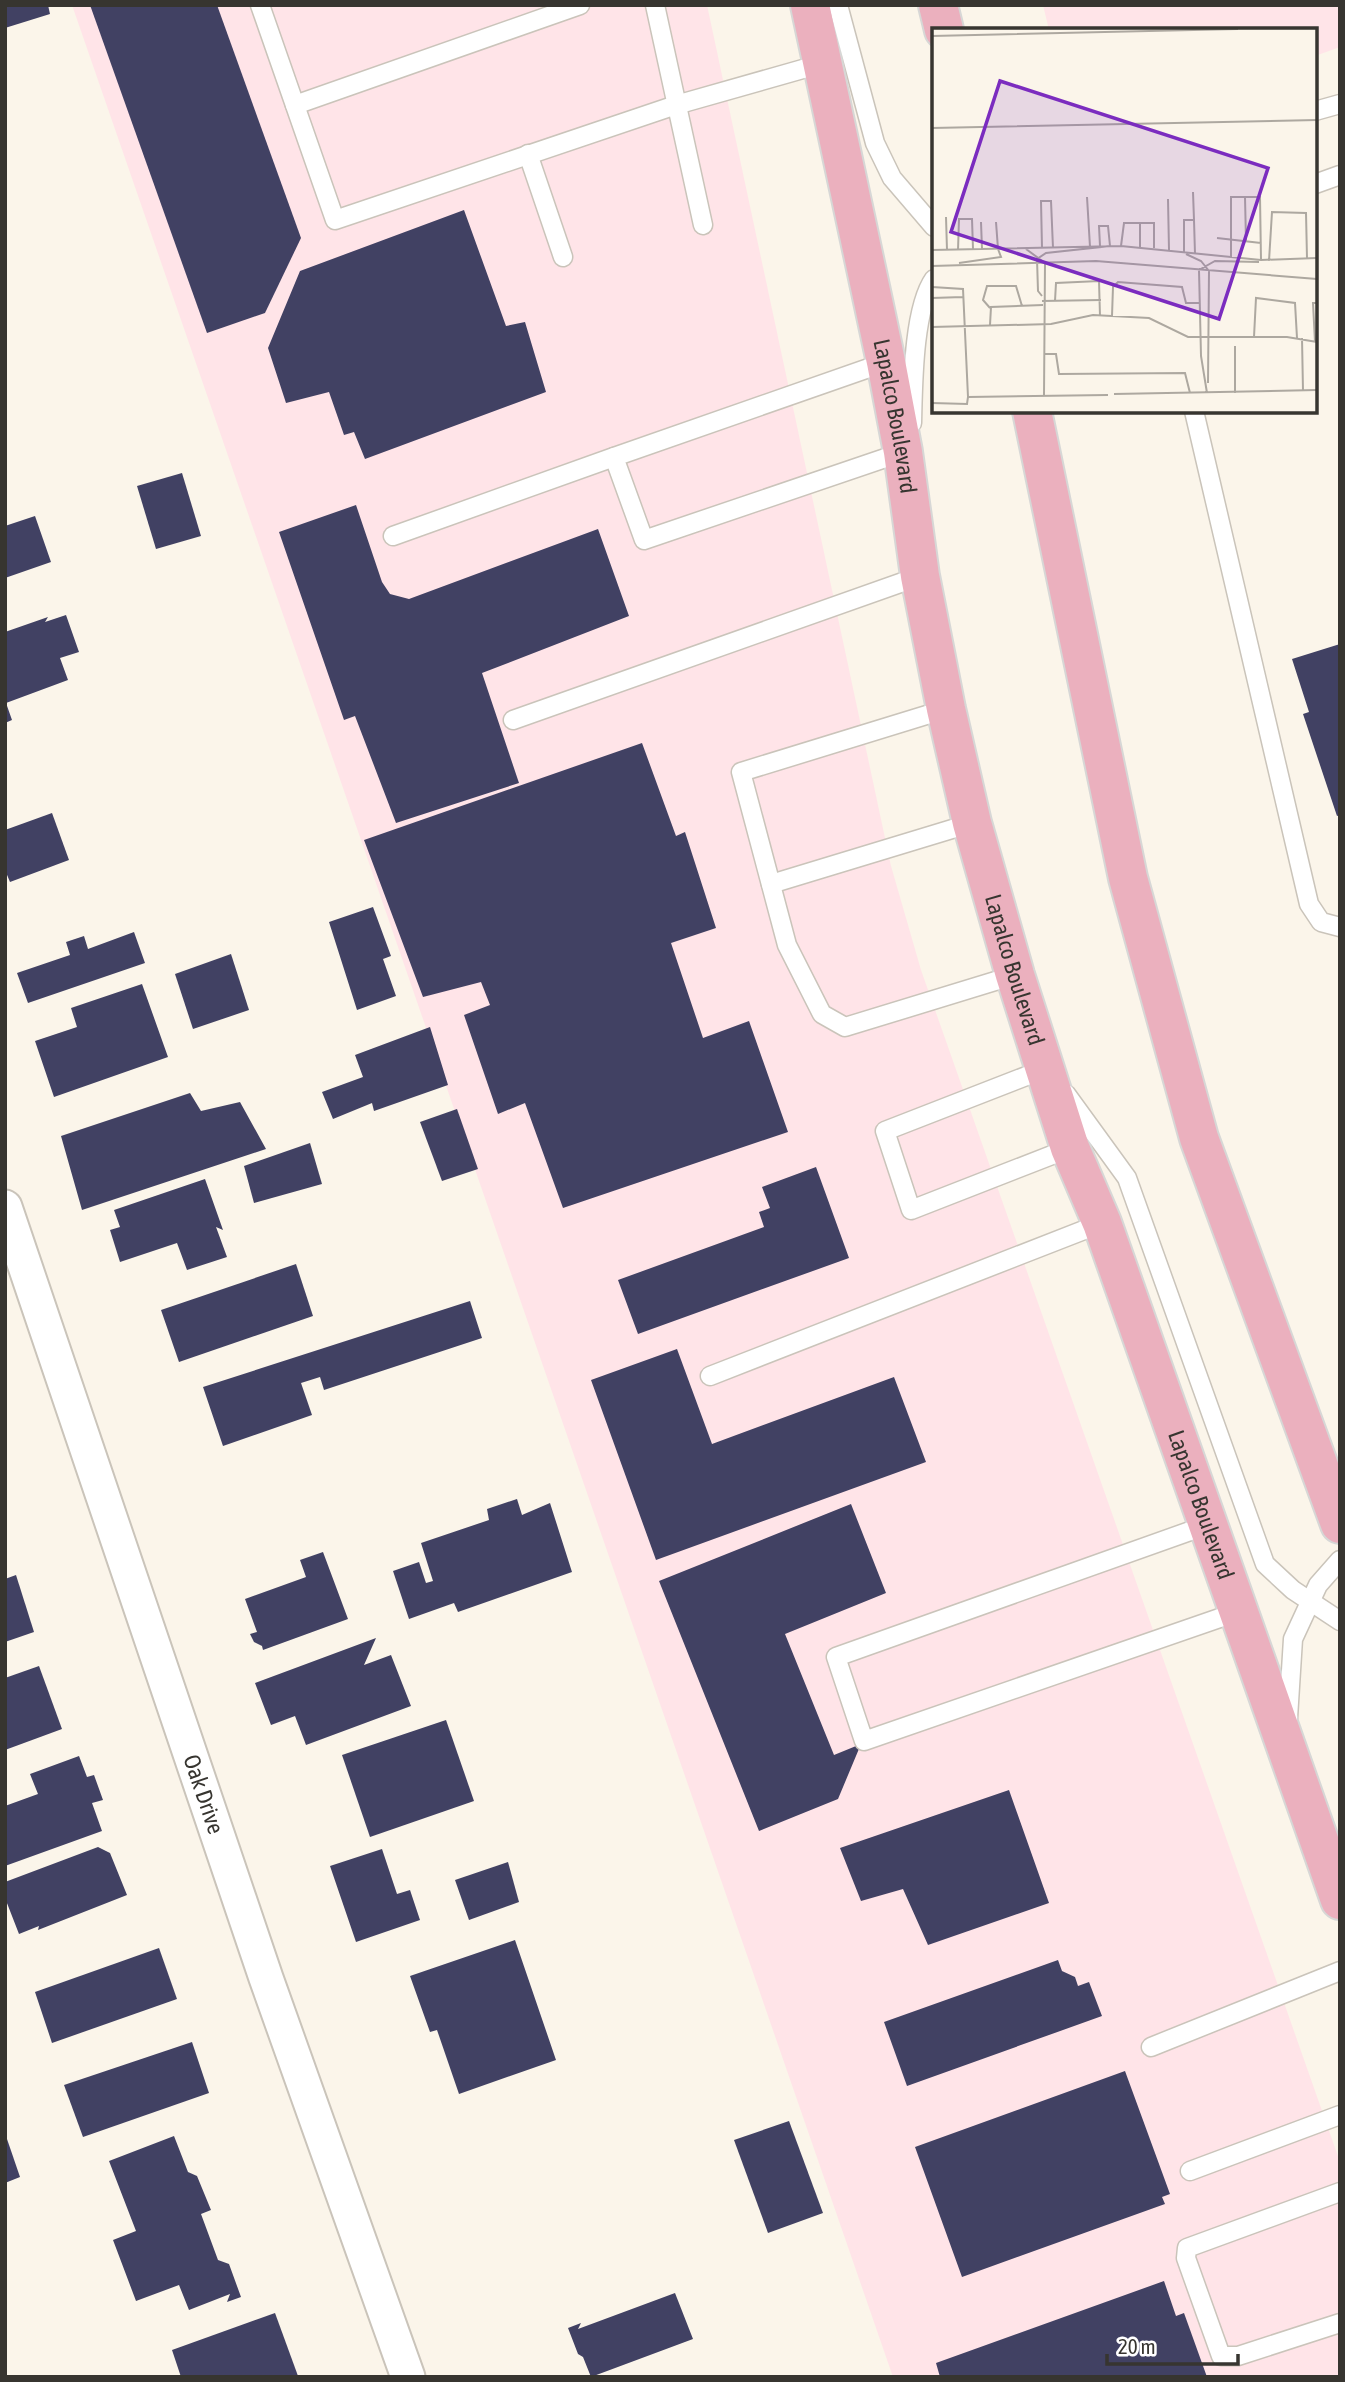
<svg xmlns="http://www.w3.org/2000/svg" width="1345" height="2382" font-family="'Asap Condensed',sans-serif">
  <rect width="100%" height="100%" fill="#fbf5ea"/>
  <g fill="#ffe4e8">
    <path d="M72 5H707L891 866 921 970 1340 2162V2377H893Z"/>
    <path d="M1043 5H1340V47L1315 56V30H1049Z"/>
  </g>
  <g fill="#414163">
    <path d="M5 5H48L50 14 5 28Z"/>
    <path d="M90 5H217L301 238 265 313 207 333Z"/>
    <path d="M464 210 506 326 525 322 546 392 365 459 354 432 344 435 329 392 286 403 268 348 300 271Z"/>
    <path d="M182 473 201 536 156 549 137 486Z"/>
    <path d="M356 505 382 582 390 594 409 599 598 529 629 616 482 673 519 783 396 823 355 716 344 720 279 532Z"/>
    <path d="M35 516 51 562 5 578V526Z"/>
    <path d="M66 615 79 652 60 658 68 680 6 703 12 720 5 723V632L48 617 45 622Z"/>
    <path d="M1340 644V815L1337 816 1303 714 1309 712 1292 659Z"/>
    <path d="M642 743 676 836 685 832 716 928 671 943 703 1038 749 1021 788 1132 563 1208 525 1103 498 1114 464 1015 490 1005 481 982 423 997 364 840Z"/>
    <path d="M52 813 69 860 10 882 5 870V830Z"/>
    <path d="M373 907 391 956 383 959 396 996 357 1010 329 922Z"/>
    <path d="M134 932 145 963 28 1003 17 973 70 955 66 942 84 936 88 949Z"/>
    <path d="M231 954 249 1010 193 1029 175 974Z"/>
    <path d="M142 984 168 1057 54 1097 35 1041 77 1027 71 1008Z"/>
    <path d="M430 1027 448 1085 374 1111 372 1103 333 1119 322 1092 363 1077 355 1055Z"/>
    <path d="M190 1093 201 1111 240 1102 266 1149 82 1210 61 1136Z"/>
    <path d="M457 1109 478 1169 442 1181 420 1122Z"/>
    <path d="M310 1143 322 1184 254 1203 244 1166Z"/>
    <path d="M816 1167 849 1258 638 1334 618 1280 764 1227 759 1212 770 1208 762 1187Z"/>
    <path d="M205 1179 223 1230 216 1227 227 1257 187 1270 177 1243 120 1262 110 1230 120 1227 114 1210Z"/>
    <path d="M296 1264 313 1316 179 1362 161 1310Z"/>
    <path d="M470 1301 482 1338 324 1390 320 1377 301 1383 312 1415 223 1446 203 1387Z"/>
    <path d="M677 1349 712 1444 894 1377 926 1462 656 1560 591 1380Z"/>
    <path d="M517 1499 522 1515 550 1503 572 1572 458 1612 454 1603 409 1619 393 1571 419 1562 426 1583 433 1581 421 1543 489 1520 487 1509Z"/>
    <path d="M851 1504 886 1593 785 1634 834 1755 861 1744 838 1799 759 1831 659 1581Z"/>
    <path d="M323 1552 348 1619 263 1650 262 1646 254 1642 250 1634 257 1632 245 1599 306 1577 300 1560Z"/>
    <path d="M16 1575 34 1632 5 1642V1579Z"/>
    <path d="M376 1638 364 1665 391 1655 411 1706 306 1745 295 1716 271 1725 255 1683Z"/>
    <path d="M39 1666 62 1729 5 1750V1678Z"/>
    <path d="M446 1720 474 1801 370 1837 342 1755Z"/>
    <path d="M79 1756 87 1777 94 1775 103 1800 92 1803 102 1831 5 1866V1806L38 1794 30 1774Z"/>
    <path d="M1009 1790 1049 1903 928 1945 903 1889 861 1901 840 1848Z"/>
    <path d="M98 1847 110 1853 127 1895 38 1930 39 1926 19 1934 5 1898V1882Z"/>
    <path d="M382 1849 397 1894 410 1890 420 1920 356 1942 330 1866Z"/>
    <path d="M508 1862 519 1902 469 1920 455 1880Z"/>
    <path d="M515 1940 556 2060 459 2094 437 2030 430 2032 410 1976Z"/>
    <path d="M159 1948 177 1999 52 2043 35 1992Z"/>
    <path d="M1058 1960 1062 1971 1075 1977 1078 1986 1089 1982 1102 2016 907 2086 884 2022Z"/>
    <path d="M192 2042 209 2093 83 2137 64 2085Z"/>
    <path d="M1125 2071 1170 2194 1162 2197 1165 2204 962 2277 915 2147Z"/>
    <path d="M789 2121 823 2213 768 2233 734 2140Z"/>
    <path d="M174 2136 188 2172 197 2176 211 2210 201 2214 218 2260 229 2264 241 2297 227 2302 230 2294 189 2310 179 2285 136 2301 113 2240 136 2231 109 2161Z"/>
    <path d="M7 2139 20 2177 5 2183V2140Z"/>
    <path d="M1164 2281 1176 2316 1184 2313 1207 2377H940L936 2363Z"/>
    <path d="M675 2293 693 2339 591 2377 583 2357 578 2354 568 2328 581 2323 578 2329Z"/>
    <path d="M275 2313 298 2376 181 2377 172 2350Z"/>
  </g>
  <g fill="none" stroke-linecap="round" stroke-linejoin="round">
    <defs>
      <g id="service">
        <path d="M260 5 335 220 676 105 824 63"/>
        <path d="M655 5 703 225"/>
        <path d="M838 5 875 143 892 178 934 227"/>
        <path d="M295 105 580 5"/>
        <path d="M1315 111 1340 104"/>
        <path d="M528 154 563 257"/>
        <path d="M1315 184 1340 175"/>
        <path d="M886 362 614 457 644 540 903 452"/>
        <path d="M1194 411 1309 904 1321 922 1340 927"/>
        <path d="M912 423C913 386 913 309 934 279"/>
        <path d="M393 536 614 457"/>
        <path d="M946 709 741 772 787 945 822 1014 845 1027 1015 975"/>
        <path d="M513 720 920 576"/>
        <path d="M771 884 972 823"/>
        <path d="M1047 1068 885 1131 911 1210 1070 1148"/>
        <path d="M1066 1094 1127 1178 1265 1564 1293 1590 1340 1621"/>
        <path d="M710 1376 1102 1223"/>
        <path d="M1207 1525 836 1657 864 1741 1237 1612"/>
        <path d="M1288 1718 1293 1639 1318 1585 1340 1560"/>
        <path d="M1151 2047 1340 1971"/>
        <path d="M1190 2171 1340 2115"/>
        <path d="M1340 2192 1187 2248 1186 2258 1221 2356H1238L1340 2323"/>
      </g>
      <g id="minor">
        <path id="s1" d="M5 1207 266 1978 408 2377"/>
      </g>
      <g id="primary">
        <path id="s2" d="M810 5 886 362 903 452 920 576 946 709 972 823 1015 975 1070 1148 1102 1223 1340 1900"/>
        <path d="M938 5 944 30"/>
        <path d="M1032 411 1128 878 1199 1138 1340 1524"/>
      </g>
    </defs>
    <use href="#service" stroke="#cac4ba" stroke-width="21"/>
    <use href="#minor" stroke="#cac4ba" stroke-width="37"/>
    <use href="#primary" stroke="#d7d7d6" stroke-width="42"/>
    <use href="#service" stroke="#fff" stroke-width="18"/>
    <use href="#minor" stroke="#fff" stroke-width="33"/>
    <use href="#primary" stroke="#ebb0be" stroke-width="38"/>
  </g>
  <g text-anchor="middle" stroke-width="7" stroke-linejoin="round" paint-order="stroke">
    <g font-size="23" fill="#373530" stroke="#fff">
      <text dy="8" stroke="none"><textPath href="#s2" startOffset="420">Lapalco Boulevard</textPath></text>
      <text dy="8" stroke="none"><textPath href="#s2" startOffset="987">Lapalco Boulevard</textPath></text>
      <text dy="8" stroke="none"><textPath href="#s2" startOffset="1554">Lapalco Boulevard</textPath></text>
      <text dy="8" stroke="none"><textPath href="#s1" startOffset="620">Oak Drive</textPath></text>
    </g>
  </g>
  <g transform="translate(932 28)">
    <rect width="385" height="385" fill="#fbf5ea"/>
    <path fill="none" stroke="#ada8a0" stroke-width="2" d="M0 8 306 1M0 100 385 92M261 164 262 192M155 169 158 219M313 169 314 213M236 171 237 222M14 189 15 222M49 194 50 221M64 194 66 221M285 210 329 215M189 218 192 195H222V220M208 219V194M110 220 109 173H119L121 220M94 221 113 235 112 368M0 222 189 218 329 232 385 230M26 222 27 191H40L41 221M252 225V192H262L263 226M254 226 269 233 277 243 276 355M299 230V169H328L329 232M337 233 340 184 374 185 375 230M27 235 69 229 66 221M0 238 164 233 385 251M0 259 31 261 36 369 35 376 0 375M110 268 106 263 105 231 114 225 178 218 176 198H167L168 218M0 270 31 269M110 273 169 272M123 273 124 255 167 253 168 288M58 280 51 272 55 258H84L90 278M180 288 181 259 186 254 250 259 254 275H267M58 297 59 279 111 277M0 299 119 296 161 287 217 290 256 309H355L385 314M322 309 324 270 363 275 365 310M370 310 371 363M383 314 381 275H385M303 318V365M112 326H124L127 346 253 345 258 365M275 365 269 328 267 242 283 233 327 234M182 366 385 362M36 369 176 367"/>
    <path fill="#7b2cbf" fill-opacity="0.15" stroke="#7b2cbf" stroke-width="3.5" d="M68 53 336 140 287 291 19 204Z"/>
    <rect width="385" height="385" fill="none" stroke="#373530" stroke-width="3.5"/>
  </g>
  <rect width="1345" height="2382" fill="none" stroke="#373530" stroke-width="14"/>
  <path d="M1107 2354v10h131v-10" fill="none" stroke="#373530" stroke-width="3.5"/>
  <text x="1118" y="2354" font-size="21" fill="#373530" stroke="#ffffff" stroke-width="5" paint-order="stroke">20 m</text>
</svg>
